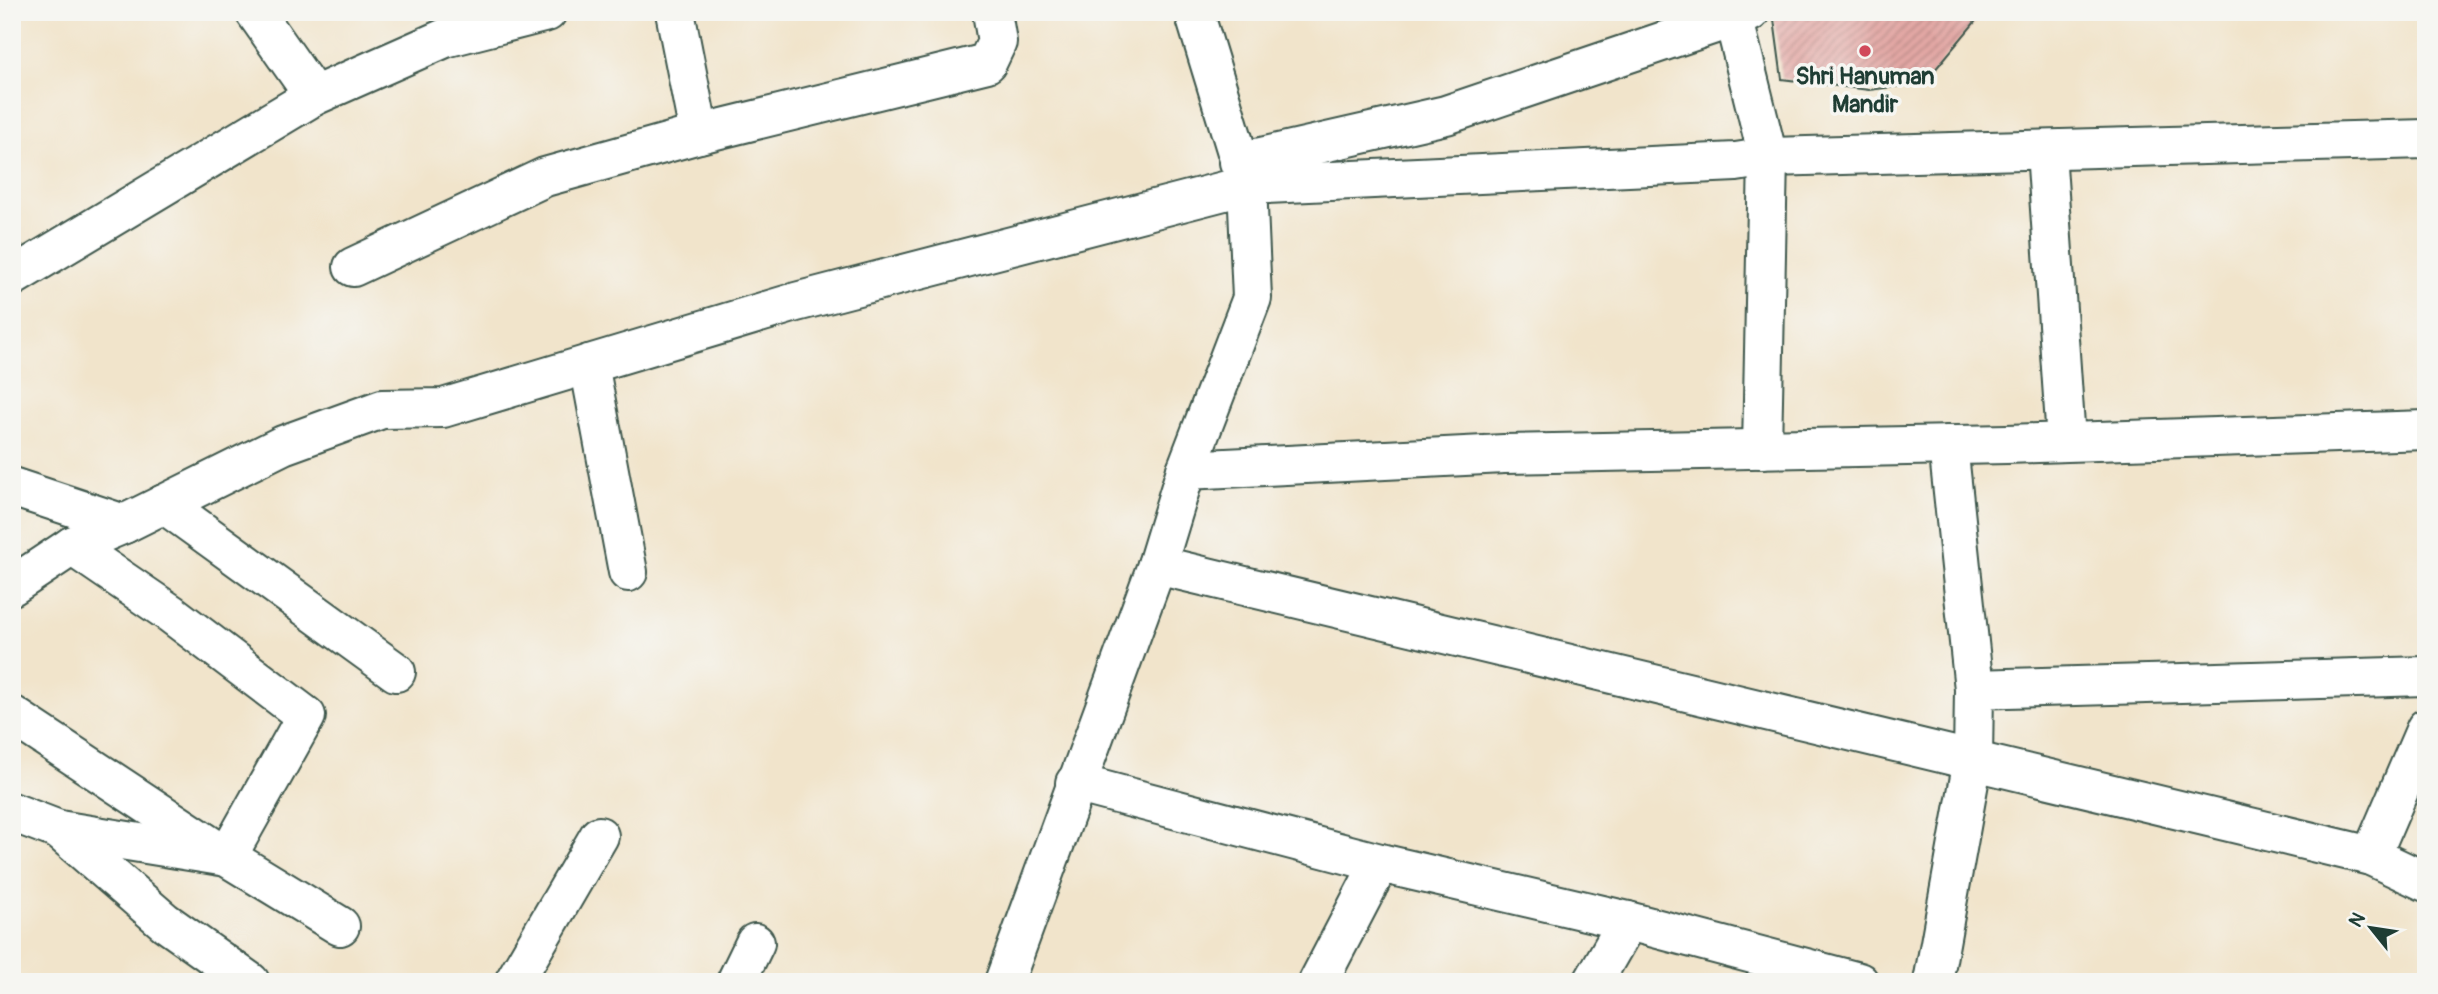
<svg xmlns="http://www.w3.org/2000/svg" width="2438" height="994" font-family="Pangolin,sans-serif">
  <defs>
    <pattern id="building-hatch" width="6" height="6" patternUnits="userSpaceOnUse" patternTransform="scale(1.75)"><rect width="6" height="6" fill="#e3a7a4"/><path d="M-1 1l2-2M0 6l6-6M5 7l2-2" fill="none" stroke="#b78986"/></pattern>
  </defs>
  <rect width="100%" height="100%" fill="#f6f6f2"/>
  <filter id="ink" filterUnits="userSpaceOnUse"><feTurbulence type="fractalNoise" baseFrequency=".0143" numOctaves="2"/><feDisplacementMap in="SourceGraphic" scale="14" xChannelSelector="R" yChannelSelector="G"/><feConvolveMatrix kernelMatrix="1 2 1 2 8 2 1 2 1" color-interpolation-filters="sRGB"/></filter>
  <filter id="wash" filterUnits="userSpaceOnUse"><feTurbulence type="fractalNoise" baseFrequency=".00686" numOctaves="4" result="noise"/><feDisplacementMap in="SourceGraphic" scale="28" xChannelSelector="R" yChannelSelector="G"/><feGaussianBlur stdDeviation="1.57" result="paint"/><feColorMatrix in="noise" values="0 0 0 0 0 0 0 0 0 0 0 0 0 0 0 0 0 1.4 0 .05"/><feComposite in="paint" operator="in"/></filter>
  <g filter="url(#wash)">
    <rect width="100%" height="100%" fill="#f1e4cb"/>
    <g id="blocks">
      <path fill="url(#building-hatch)" d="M1773 12H1974L1975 22 1924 83 1869 90 1782 79Z"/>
    </g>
  </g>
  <g filter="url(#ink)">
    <use href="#blocks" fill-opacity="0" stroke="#3e564b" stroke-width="2"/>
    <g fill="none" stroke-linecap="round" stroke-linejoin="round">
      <defs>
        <g id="minor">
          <path d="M255 12 314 96"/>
          <path d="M675 12 699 134"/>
          <path d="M1732 12 1768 157 1762 449"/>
          <path d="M2046 151 2066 440"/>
          <path d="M1239 162 1446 115 1750 12"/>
          <path d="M353 267 545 177 699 134 987 63 997 42 992 12"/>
          <path d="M12 277 314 96 445 38 547 12"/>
          <path d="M589 364 628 572"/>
          <path d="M1186 470 1504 454 2007 444 2426 430"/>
          <path d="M12 487 124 524"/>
          <path d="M164 504 396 672"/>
          <path d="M1157 565 2371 856 2426 882"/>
          <path d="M12 586 72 546 124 524 283 445 382 409 443 408 796 302 1247 185 1736 162 1768 157 2426 139"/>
          <path d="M1974 689 2426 676"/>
          <path d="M12 715 227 857 306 716 170 613 72 546"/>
          <path d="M1075 783 1380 863 1628 921 1859 982"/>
          <path d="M12 812 59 830 165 922 250 982"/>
          <path d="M59 830 227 857 340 926"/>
          <path d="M2371 856 2426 728"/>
          <path d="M514 982 599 836"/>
          <path d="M736 982 755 943"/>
          <path d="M1004 982 1157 565 1186 470 1252 298 1247 185 1194 12"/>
          <path d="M1318 982 1380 863"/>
          <path d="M1593 982 1628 921"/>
          <path d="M1933 982 1973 760 1974 689 1948 445"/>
        </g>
      </defs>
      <use href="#minor" stroke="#3e564b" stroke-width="42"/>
      <use href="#minor" stroke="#fff" stroke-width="38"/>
    </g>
  </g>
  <circle fill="#d1495b" stroke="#f6f6f2" stroke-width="2.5" cx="1865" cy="51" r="7"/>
  <g text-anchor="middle" stroke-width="7" stroke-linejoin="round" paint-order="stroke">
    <g font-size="24" font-weight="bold" fill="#1f3d34" stroke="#f6f6f2">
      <text x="1865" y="84">Shri Hanuman<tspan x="1865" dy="28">Mandir</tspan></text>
    </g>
  </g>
  <rect width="2438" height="994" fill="none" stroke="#f6f6f2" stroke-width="42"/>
  <g transform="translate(2371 928) rotate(300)" stroke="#f6f6f2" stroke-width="5" paint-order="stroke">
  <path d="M0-5L12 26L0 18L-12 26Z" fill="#1f3d34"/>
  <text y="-10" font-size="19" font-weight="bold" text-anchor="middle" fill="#1f3d34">N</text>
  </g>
</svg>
